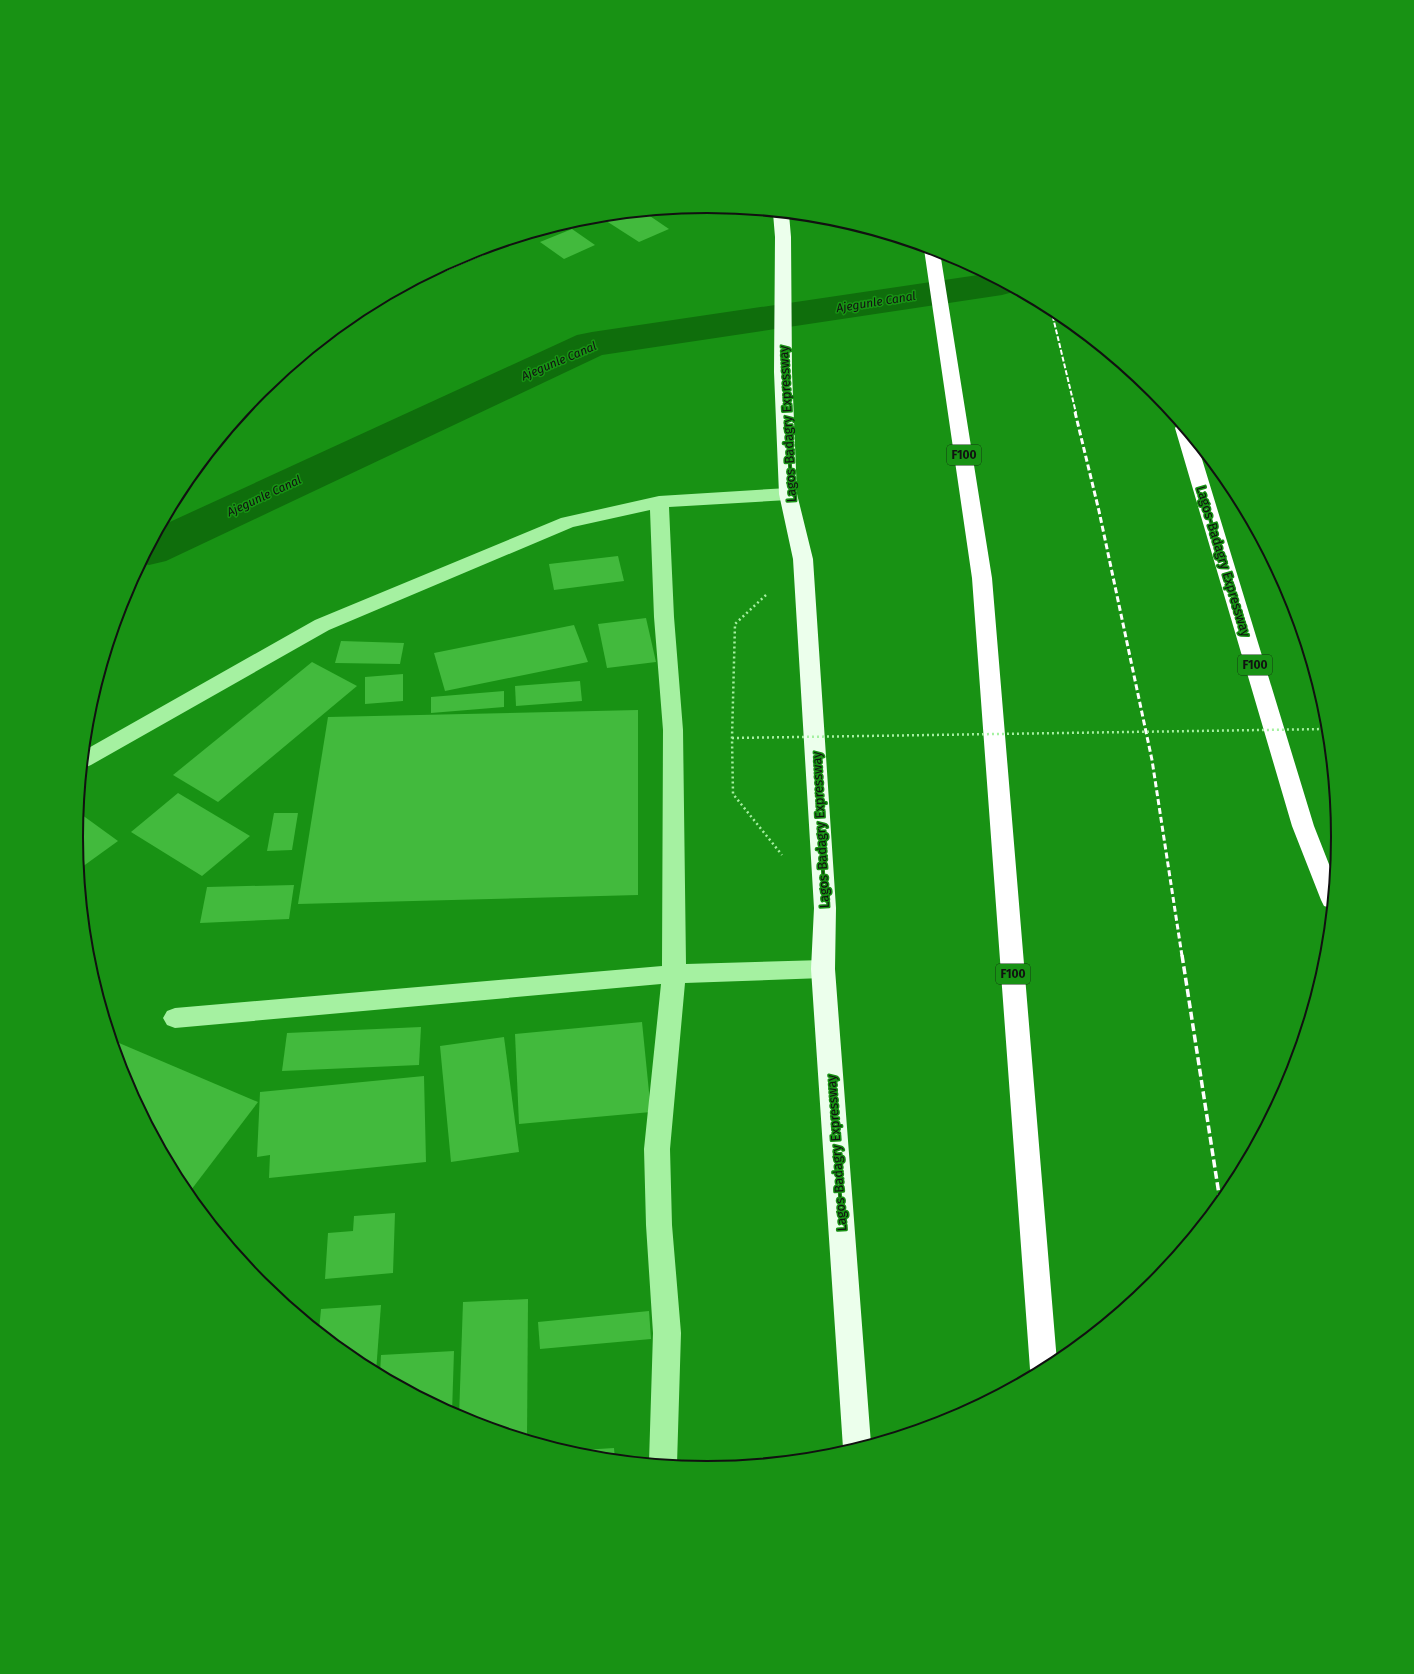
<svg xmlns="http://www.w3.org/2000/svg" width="1414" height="1674" font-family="'Fira Sans',sans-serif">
  <rect width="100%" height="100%" fill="#189214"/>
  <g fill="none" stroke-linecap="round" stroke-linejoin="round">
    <path fill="#0f6e0c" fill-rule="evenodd" d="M985 274 1017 291 1002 295 602 355 166 561 149 565 141 563 161 526 577 335 592 332Z"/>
  </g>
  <g fill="#42ba3d">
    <path d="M644 212 669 229 639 242 600 217Z"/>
    <path d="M572 229 595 245 564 259 540 242Z"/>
    <path d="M618 556 624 581 554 590 549 564Z"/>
    <path d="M646 618 656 662 607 668 598 624Z"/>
    <path d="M574 625 588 662 445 691 434 653Z"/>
    <path d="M341 641 404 643 400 664 335 663Z"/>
    <path d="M312 662 357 686 218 802 173 775Z"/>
    <path d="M403 674V701L365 704V677Z"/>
    <path d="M580 681 582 701 516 706 515 686Z"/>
    <path d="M504 691V707L431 713V697Z"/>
    <path d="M638 710V895L298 904 328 717Z"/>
    <path d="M178 793 250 836 202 876 131 832Z"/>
    <path d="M78 812 118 841 82 867 79 865 76 837Z"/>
    <path d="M274 813H298L292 850 267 851Z"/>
    <path d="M294 885 289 919 200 923 207 887Z"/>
    <path d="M642 1022 651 1112 519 1124 515 1034Z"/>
    <path d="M421 1027 419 1065 282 1071 287 1033Z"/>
    <path d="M504 1037 519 1152 451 1162 440 1046Z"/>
    <path d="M112 1040 258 1102 188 1194 182 1187 124 1078Z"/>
    <path d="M424 1076 426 1162 269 1178 270 1155 257 1157 260 1092Z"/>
    <path d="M395 1213 393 1273 325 1279 328 1233 353 1231 354 1216Z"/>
    <path d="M528 1299 527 1439 465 1420 459 1417 463 1302Z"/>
    <path d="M381 1305 376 1372 356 1362 319 1331 321 1309Z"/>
    <path d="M649 1311 651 1339 540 1349 538 1322Z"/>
    <path d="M454 1351 452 1413 380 1374 381 1355Z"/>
    <path d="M614 1448 615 1459 584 1456 567 1451Z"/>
  </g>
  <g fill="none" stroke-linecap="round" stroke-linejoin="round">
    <path stroke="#a5f1a1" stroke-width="2.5" stroke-dasharray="2 3" stroke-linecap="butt" d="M766 595 735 624 732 738 733 794 782 855"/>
    <g fill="#a5f1a1" fill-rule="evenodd">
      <path d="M496 245 497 247 495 250 446 271 440 273 434 271 466 254Z"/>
      <path d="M788 488 795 490 797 494 795 498 788 500 669 507 674 617 683 730 686 964 823 960 831 962 835 969 831 976 823 978 685 983 670 1149 672 1225 681 1333 677 1464 649 1462 653 1333 646 1225 644 1149 661 984 175 1028 167 1025 163 1018 167 1011 175 1008 662 966 663 730 654 617 650 510 573 527 329 630 91 765 84 768 85 750 315 620 561 518 659 496Z"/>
    </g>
    <path fill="#ecffec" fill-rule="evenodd" d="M773 213 789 214 791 237 792 372 797 494 813 559 836 908 835 969 871 1444 844 1452 843 1448 811 969 814 908 793 559 779 494 774 372 775 237Z"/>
    <g fill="#fff" fill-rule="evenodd">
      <path d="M925 247 940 252 992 578 1057 1362 1033 1375 1030 1369 972 578 924 249Z"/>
      <path d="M1178 424H1180L1198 446 1314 826 1334 877 1331 908 1324 906 1321 900 1292 826 1175 428Z"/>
    </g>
    <path stroke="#fff" stroke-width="2" stroke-dasharray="5 2" stroke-linecap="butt" d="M1051 309 1076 413"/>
    <path stroke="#fff" stroke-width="3" stroke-dasharray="6 3" stroke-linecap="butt" d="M1075 412 1099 511 1152 760 1182 956"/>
    <path stroke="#fff" stroke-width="3.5" stroke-dasharray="8 3.5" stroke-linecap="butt" d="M1182 955 1220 1201"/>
    <path stroke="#a5f1a1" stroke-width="2.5" stroke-dasharray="2 3" stroke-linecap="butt" d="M732 738 1327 729"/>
  </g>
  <g text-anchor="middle" stroke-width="3" stroke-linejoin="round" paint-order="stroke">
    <g font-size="12" font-style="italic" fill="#111" stroke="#189214">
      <text transform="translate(876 302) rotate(-9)" y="4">Ajegunle Canal</text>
      <text transform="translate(559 361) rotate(-23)" y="4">Ajegunle Canal</text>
      <text transform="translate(264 496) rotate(-25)" y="4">Ajegunle Canal</text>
    </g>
    <g fill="#189214" stroke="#133812" stroke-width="1">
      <rect x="947" y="445" width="34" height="20" rx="3"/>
      <rect x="1238" y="655" width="34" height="20" rx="3"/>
      <rect x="996" y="964" width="34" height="20" rx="3"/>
    </g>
    <g font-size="12" font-weight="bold" fill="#111">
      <text x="964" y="459">F100</text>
      <text x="1255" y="669">F100</text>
      <text x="1013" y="978">F100</text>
    </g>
    <g font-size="13" fill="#111" stroke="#189214">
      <text transform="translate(787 424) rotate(-93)" y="5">Lagos-Badagry Expressway</text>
      <text transform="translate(1224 561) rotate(73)" y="5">Lagos-Badagry Expressway</text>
      <text transform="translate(820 830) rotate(-93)" y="5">Lagos-Badagry Expressway</text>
      <text transform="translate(836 1153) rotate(-94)" y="5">Lagos-Badagry Expressway</text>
    </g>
  </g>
  <path d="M0 0H1414V1674H0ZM83 837a624 624 0 1 1 1248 0a624 624 0 1 1-1248 0Z" fill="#189214" fill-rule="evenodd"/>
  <path fill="none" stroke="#111" stroke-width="2" d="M83 837a624 624 0 1 1 1248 0a624 624 0 1 1-1248 0Z"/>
</svg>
